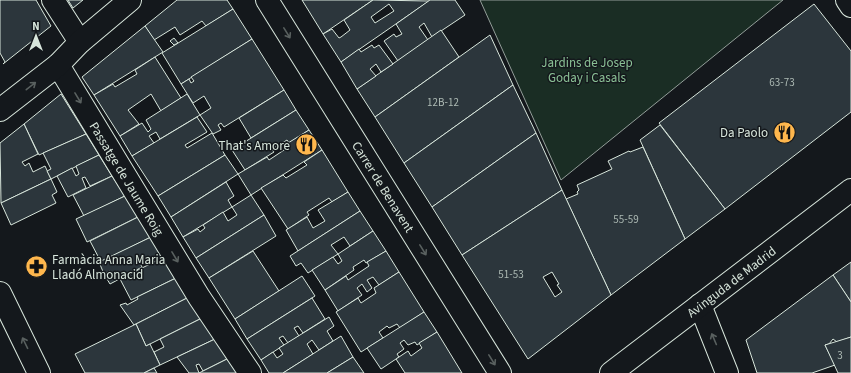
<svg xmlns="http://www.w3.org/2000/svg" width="851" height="373" font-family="'Source Sans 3',sans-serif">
  <rect width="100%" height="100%" fill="#14181c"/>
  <path fill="#1a2d24" stroke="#939e99" d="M480 0H783L561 180Z"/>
  <g fill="#2c363c" stroke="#d8e6dc" fill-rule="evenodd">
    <path d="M0 0H36L51 26 3 64 5 62 0 53Z"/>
    <path d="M68 0H83L73 8Z"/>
    <path d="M177 0H227L233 9 206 26 202 21 180 35 175 27 154 40 145 26Z"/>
    <path d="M302 0H373L323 34Z"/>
    <path d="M373 0 429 1 341 62 323 34 332 29 339 38 341 37 350 30 344 20ZM389 4 394 11 375 23 371 17Z"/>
    <path d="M430 0H455L465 15 432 37 424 23 419 27 428 40 398 61 384 41 394 34 396 37 402 34 396 24Z"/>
    <path d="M814 4 851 51V112L725 209 659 123Z"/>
    <path d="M233 9 252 39 181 84 162 53Z"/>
    <path d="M145 26 163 52 94 95 82 77Z"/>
    <path d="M441 30 459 57 375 117 357 89Z"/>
    <path d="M490 35 513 85 404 163 375 117Z"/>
    <path d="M174 38 178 43 174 45 170 41Z"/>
    <path d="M252 39 284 90 224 127 221 123 218 125 221 130 213 134 200 115 211 108 204 96 193 103 181 84 189 79 191 83 194 81 191 77Z"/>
    <path d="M372 45 374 48 379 45 393 64 381 72 376 64 370 69 376 76 357 89 341 62 359 49 361 52Z"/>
    <path d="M155 57 181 98 161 111 151 94 128 110 139 124 120 136 94 95 113 84 115 87 137 74 135 70Z"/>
    <path d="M513 85 536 133 432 207 404 163Z"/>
    <path d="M284 90 296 110 251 138 239 118Z"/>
    <path d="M61 94 86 134 39 155 24 124Z"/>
    <path d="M187 94 200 115 160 139 156 132 149 136 154 143 132 156 120 136 142 123 148 132 151 129 146 120Z"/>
    <path d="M296 110 309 130 289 143 287 140 272 149 274 152 245 170 232 150Z"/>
    <path d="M197 117 207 132 185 145 187 148 212 133 225 155 158 196 132 156Z"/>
    <path d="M24 124 38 154 22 162 25 166 29 163 33 172 45 166 51 179 1 203 0 143Z"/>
    <path d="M660 125 725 209 685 239 640 140Z"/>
    <path d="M309 130 322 150 251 195 238 174 267 157 269 160 290 146 288 143Z"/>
    <path d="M536 133 562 190 462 255 432 207Z"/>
    <path d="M86 134 99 155 51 179 47 171 51 169 43 153Z"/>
    <path d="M643 147 685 239 611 295 566 199 578 194 577 192 579 190 577 185 612 169 608 161 629 151 630 152Z"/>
    <path d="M322 150 348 192 332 202 329 198 307 212 309 215 288 229 261 188 283 175 286 178 307 165 304 162Z"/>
    <path d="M99 155 112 176 90 186 85 177 82 178 86 188 68 197 57 176 72 168 76 176 79 174 76 166Z"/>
    <path d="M225 155 238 174 171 217 158 196Z"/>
    <path d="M112 176 125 196 84 216 73 195Z"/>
    <path d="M51 179 57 192 52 195 56 203 11 225 1 203Z"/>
    <path d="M226 182 234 196 228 200 232 207 183 237 171 217Z"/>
    <path d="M562 190 611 295 528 359 462 255ZM552 272 559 284 557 285 562 292 555 297 543 277Z"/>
    <path d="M348 192 360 211 298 251 286 230 307 217 313 228 325 221 318 210Z"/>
    <path d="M251 195 264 215 196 258 183 237 198 229 200 232 205 228 203 225 223 212 228 221 237 215 232 207Z"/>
    <path d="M125 196 138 217 87 242 76 219Z"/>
    <path d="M360 211 373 231 350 246 344 237 331 245 338 254 308 273 301 263 296 266 290 256Z"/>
    <path d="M264 215 276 236 209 278 196 258Z"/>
    <path d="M138 217 151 237 101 262 90 241Z"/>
    <path d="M373 231 386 251 366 263 364 260 353 267 354 270 325 290 312 270 333 257 338 264 342 261 338 254Z"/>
    <path d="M151 237 164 257 149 265 147 262 141 265 142 267 110 284 107 279 112 276 110 271 104 274 99 262Z"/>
    <path d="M253 251 279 291 235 319 209 278Z"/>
    <path d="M386 251 399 272 379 285 373 277 367 280 372 288 367 292 362 284 357 288 362 295 338 311 325 290 346 276 348 280 369 266 367 262Z"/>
    <path d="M164 257 176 278 131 300 120 279Z"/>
    <path d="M851 262V302L833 275Z"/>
    <path d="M399 272 424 312 400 328 397 324 389 328 387 326 379 332 383 338 361 352 336 312 358 298 361 303 376 293 374 288Z"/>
    <path d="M833 275 851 302V337L837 342 833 339 829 344 825 345 835 365 812 373H757L746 340Z"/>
    <path d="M302 276 315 296 247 339 235 319Z"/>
    <path d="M176 278 189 297 134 325 120 305 126 303 127 305 138 299 137 297Z"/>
    <path d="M189 297 202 318 146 346 136 324Z"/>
    <path d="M312 298 325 319 303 333 298 326 294 328 299 336 288 343 283 336 279 338 284 345 261 360 247 339Z"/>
    <path d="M424 312 437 332 417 345 415 342 408 345 404 340 400 343 404 349 397 354 399 357 381 369 367 348Z"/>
    <path d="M329 317 334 326 327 331 333 341 319 350 312 340 307 344 313 354 283 373H269L261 360 273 352 277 358 283 354 279 348Z"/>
    <path d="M202 318 215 339 160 365 154 352 164 347 160 339Z"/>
    <path d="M136 324 146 346 150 344 160 365 144 373H85L75 354Z"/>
    <path d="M437 332 462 373H405L396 359 408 351 411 356 422 348 419 343Z"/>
    <path d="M341 336 353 357 327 373H283Z"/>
    <path d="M851 337V373H838L825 345Z"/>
    <path d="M215 339 227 359 203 371 199 364 196 365 199 373H189L177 357Z"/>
    <path d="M353 357 364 373H327Z"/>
    <path d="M227 359 237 373H199Z"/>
    <path d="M154 368 157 373H144Z"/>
  </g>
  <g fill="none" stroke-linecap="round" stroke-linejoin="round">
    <defs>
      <g id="street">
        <path d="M53 0 80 42"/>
        <path id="s1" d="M267 0 500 373"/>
        <path d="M847 0 851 6"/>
        <path id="s2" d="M58 65 199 297 250 373"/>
        <path d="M0 110 58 65 80 42 130 0"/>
        <path d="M0 293 39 373"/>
        <path d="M700 305 727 373"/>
      </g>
      <g id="secondary">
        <path id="s3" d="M611 373 851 190"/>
      </g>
    </defs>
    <use href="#street" stroke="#d8e6dc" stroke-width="24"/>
    <use href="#secondary" stroke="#d8e6dc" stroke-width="24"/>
    <use href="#street" stroke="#14181c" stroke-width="22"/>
    <use href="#secondary" stroke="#14181c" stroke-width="22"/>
  </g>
  <defs><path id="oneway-shaft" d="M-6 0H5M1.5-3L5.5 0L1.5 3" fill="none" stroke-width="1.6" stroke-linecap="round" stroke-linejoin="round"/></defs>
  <g stroke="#59605f">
    <use href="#oneway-shaft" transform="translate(287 33) rotate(58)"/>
    <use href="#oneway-shaft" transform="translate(31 86) rotate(-38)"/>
    <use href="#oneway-shaft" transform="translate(78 98) rotate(59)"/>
    <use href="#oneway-shaft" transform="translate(423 250) rotate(58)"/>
    <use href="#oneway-shaft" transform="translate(175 257) rotate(59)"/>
    <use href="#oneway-shaft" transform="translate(714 339) rotate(-113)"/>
    <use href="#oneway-shaft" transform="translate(25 343) rotate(-116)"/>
    <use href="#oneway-shaft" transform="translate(492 360) rotate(58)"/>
  </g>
  <defs>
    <symbol id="restaurant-disc" viewBox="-11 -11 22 22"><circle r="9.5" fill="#ffb74d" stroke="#14181c"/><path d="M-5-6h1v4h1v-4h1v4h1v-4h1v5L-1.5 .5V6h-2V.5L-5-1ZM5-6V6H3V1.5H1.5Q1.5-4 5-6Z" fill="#111"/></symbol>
    <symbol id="pharmacy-disc" viewBox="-11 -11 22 22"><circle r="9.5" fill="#ffb74d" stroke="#14181c"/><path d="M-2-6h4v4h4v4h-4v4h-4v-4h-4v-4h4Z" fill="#111"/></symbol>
  </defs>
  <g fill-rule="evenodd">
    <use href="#restaurant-disc" x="772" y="120" width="25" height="25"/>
    <use href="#restaurant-disc" x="294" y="132" width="25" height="25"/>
    <use href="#pharmacy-disc" x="24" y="254" width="25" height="25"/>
  </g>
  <g text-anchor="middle" stroke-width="3" stroke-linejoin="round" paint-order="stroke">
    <g font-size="11" fill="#adbab4">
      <text x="782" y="86">63-73</text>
      <text x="443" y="106">12B-12</text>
      <text x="626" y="223">55-59</text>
      <text x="511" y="278">51-53</text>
      <text x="840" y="359">3</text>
    </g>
    <g font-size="13" fill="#8ac095" stroke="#14181c">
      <text x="587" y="67">Jardins de Josep<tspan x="587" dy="15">Goday i Casals</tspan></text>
    </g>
    <g font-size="13" fill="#d8e6dc" stroke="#14181c" text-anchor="end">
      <text x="768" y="137">Da Paolo</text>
      <text x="290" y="150">That's Amore</text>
      <text x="52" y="264" text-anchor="start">Farmàcia Anna Maria<tspan x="52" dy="15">Lladó Almonacid</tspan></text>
    </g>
    <g font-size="13" fill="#d8e6dc" stroke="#14181c">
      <text dy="5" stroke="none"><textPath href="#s2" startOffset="133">Passatge de Jaume Roig</textPath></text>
      <text dy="5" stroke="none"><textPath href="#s1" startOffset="220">Carrer de Benavent</textPath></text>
      <text dy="5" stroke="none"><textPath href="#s3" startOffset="151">Avinguda de Madrid</textPath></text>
    </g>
  </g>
  <g transform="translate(36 36)" stroke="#14181c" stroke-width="3" paint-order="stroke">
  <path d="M0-3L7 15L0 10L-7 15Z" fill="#d8e6dc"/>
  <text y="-6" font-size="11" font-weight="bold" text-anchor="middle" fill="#d8e6dc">N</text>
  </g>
</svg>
